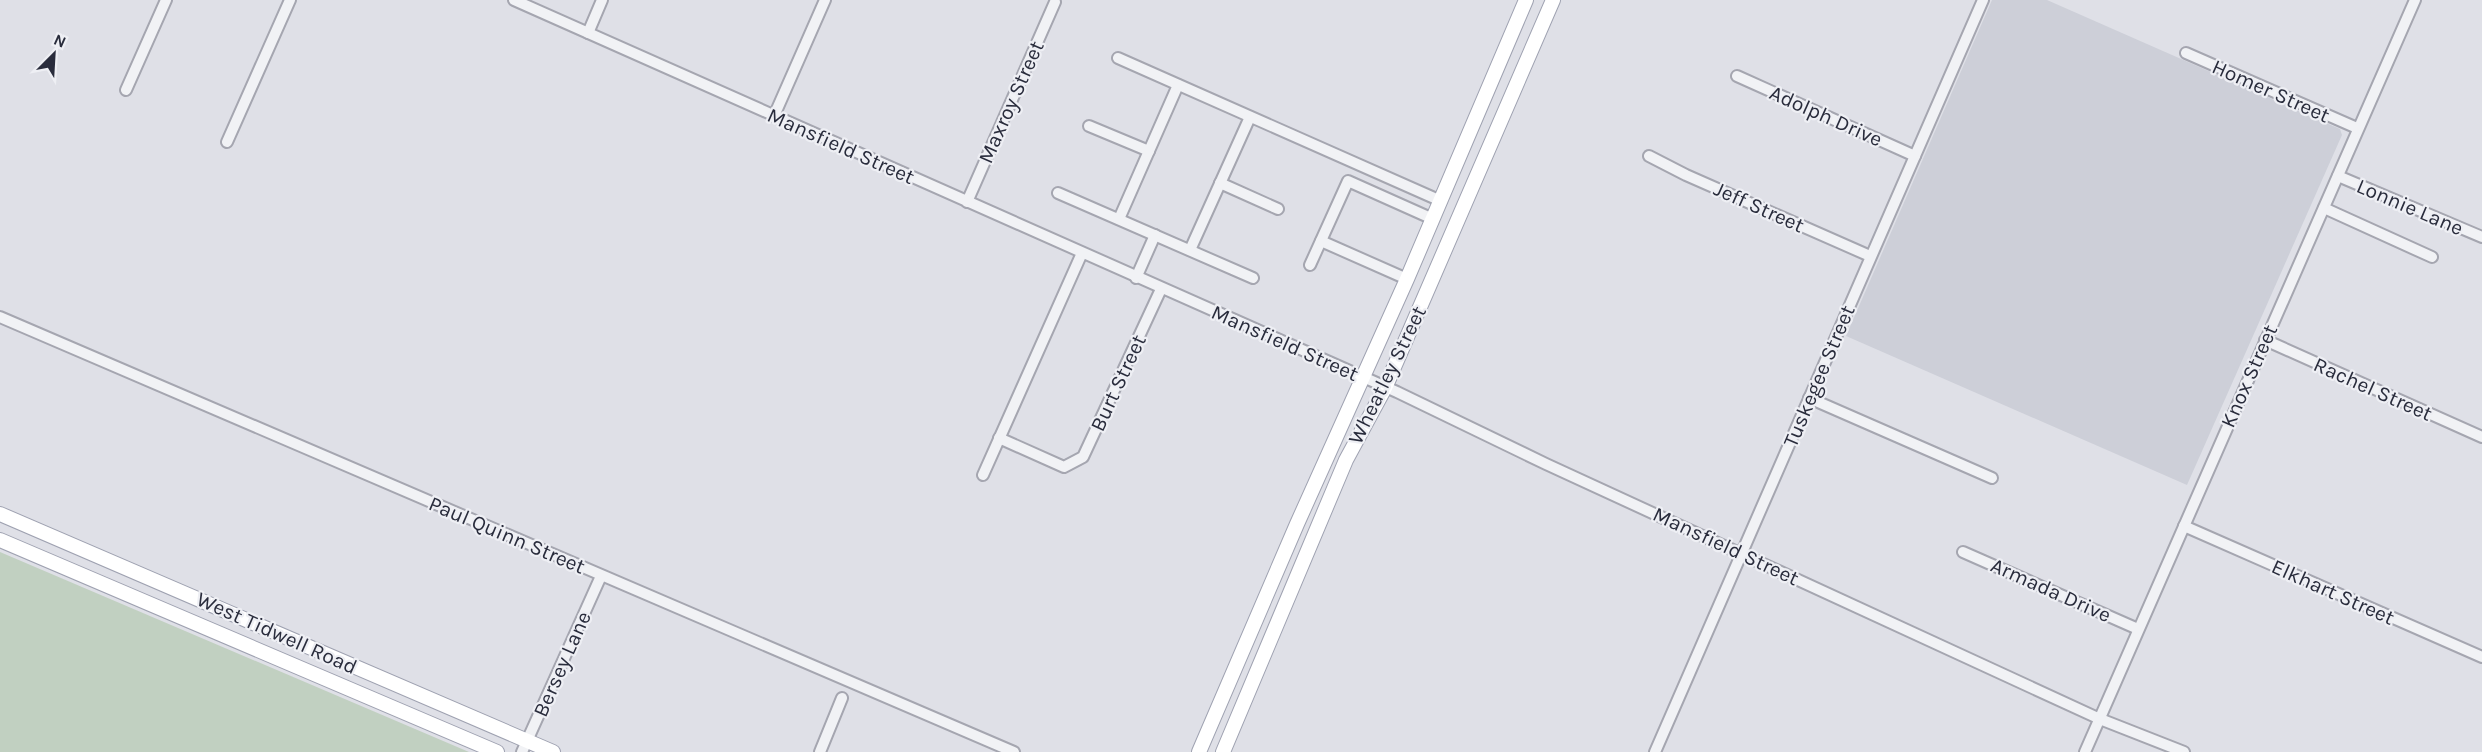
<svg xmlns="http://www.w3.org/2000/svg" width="2482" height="752" font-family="Karla,sans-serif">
  <rect width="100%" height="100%" fill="#dfe0e7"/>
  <path fill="#cdcfd8" d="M1992 0H2047L2340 129 2342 135 2187 485 1846 336Z"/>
  <path fill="#c1d0c1" d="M0 552 469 752H0Z"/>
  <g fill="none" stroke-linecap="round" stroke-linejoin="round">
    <defs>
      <g id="minor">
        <path d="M514 0 1397 392 1546 464 2100 719 2184 752"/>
        <path d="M588 33 602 0"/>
        <path d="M2186 53 2357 128"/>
        <path d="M1118 58 1441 201"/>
        <path d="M1737 76 1915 156"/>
        <path d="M126 90 166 0"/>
        <path d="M774 116 825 0"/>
        <path d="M1089 126 1149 151"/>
        <path d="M227 142 290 0"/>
        <path d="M1649 156 1686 175 1870 256"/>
        <path d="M2338 176 2482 237"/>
        <path d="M1220 183 1278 209"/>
        <path d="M1058 193 1253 278"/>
        <path d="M967 202 1055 2"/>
        <path d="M2324 208 2432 257"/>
        <path d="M1119 219 1178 85"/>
        <path d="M1321 241 1407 279"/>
        <path d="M1190 250 1250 117"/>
        <path d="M1310 265 1348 181 1433 219"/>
        <path d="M1136 278 1155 235"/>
        <path d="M0 317 1014 752"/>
        <path d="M2265 340 2482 437"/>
        <path d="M1809 398 1992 478"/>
        <path d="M999 438 1064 467 1083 457 1161 289"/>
        <path d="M983 475 1082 253"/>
        <path d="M2184 526 2482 657"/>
        <path d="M1963 552 2138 629"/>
        <path d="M522 752 601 576"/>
        <path d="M820 752 842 698"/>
        <path d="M1655 752 1983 0"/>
        <path d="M2085 752 2415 0"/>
      </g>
      <g id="major">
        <path d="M0 514 553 752"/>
        <path d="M0 540 497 752"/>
        <path d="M1199 752 1297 524 1407 279 1526 0"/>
        <path d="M1223 752 1346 460 1385 388 1553 0"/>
      </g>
    </defs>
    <use href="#minor" stroke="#a5a6b0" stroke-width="14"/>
    <use href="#major" stroke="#9fa2b1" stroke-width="16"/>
    <use href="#minor" stroke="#f1f2f5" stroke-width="10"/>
    <use href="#major" stroke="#fff" stroke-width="14"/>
  </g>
  <g text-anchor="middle" stroke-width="4.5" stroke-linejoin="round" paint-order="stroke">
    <g font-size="21" fill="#292c3c" stroke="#eeeff4">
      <text transform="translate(2271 91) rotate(24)" y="7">Homer Street</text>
      <text transform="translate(1011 102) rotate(-66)" y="7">Maxroy Street</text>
      <text transform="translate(1826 116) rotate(24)" y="7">Adolph Drive</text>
      <text transform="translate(841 146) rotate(24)" y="7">Mansfield Street</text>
      <text transform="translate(1759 207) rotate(24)" y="7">Jeff Street</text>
      <text transform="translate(2410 207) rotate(23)" y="7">Lonnie Lane</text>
      <text transform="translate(1285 343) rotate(24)" y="7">Mansfield Street</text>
      <text transform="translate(1387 375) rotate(-64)" y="7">Wheatley Street</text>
      <text transform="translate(1819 376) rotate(-67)" y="7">Tuskegee Street</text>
      <text transform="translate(2249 376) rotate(-66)" y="7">Knox Street</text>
      <text transform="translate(1118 383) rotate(-65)" y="7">Burt Street</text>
      <text transform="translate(2373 389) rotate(24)" y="7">Rachel Street</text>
      <text transform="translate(507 535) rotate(23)" y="7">Paul Quinn Street</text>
      <text transform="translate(1726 546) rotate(25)" y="7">Mansfield Street</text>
      <text transform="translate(2051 590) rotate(24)" y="7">Armada Drive</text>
      <text transform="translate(2333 592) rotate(24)" y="7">Elkhart Street</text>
      <text transform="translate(277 633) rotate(24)" y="7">West Tidwell Road</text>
      <text transform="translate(562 664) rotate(-66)" y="7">Bersey Lane</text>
    </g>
  </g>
  <g transform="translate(54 54) rotate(24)" stroke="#eeeff4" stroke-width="4.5" paint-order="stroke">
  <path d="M0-4.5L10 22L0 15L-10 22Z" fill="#292c3c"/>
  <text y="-9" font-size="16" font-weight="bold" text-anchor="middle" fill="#292c3c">N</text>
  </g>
</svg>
